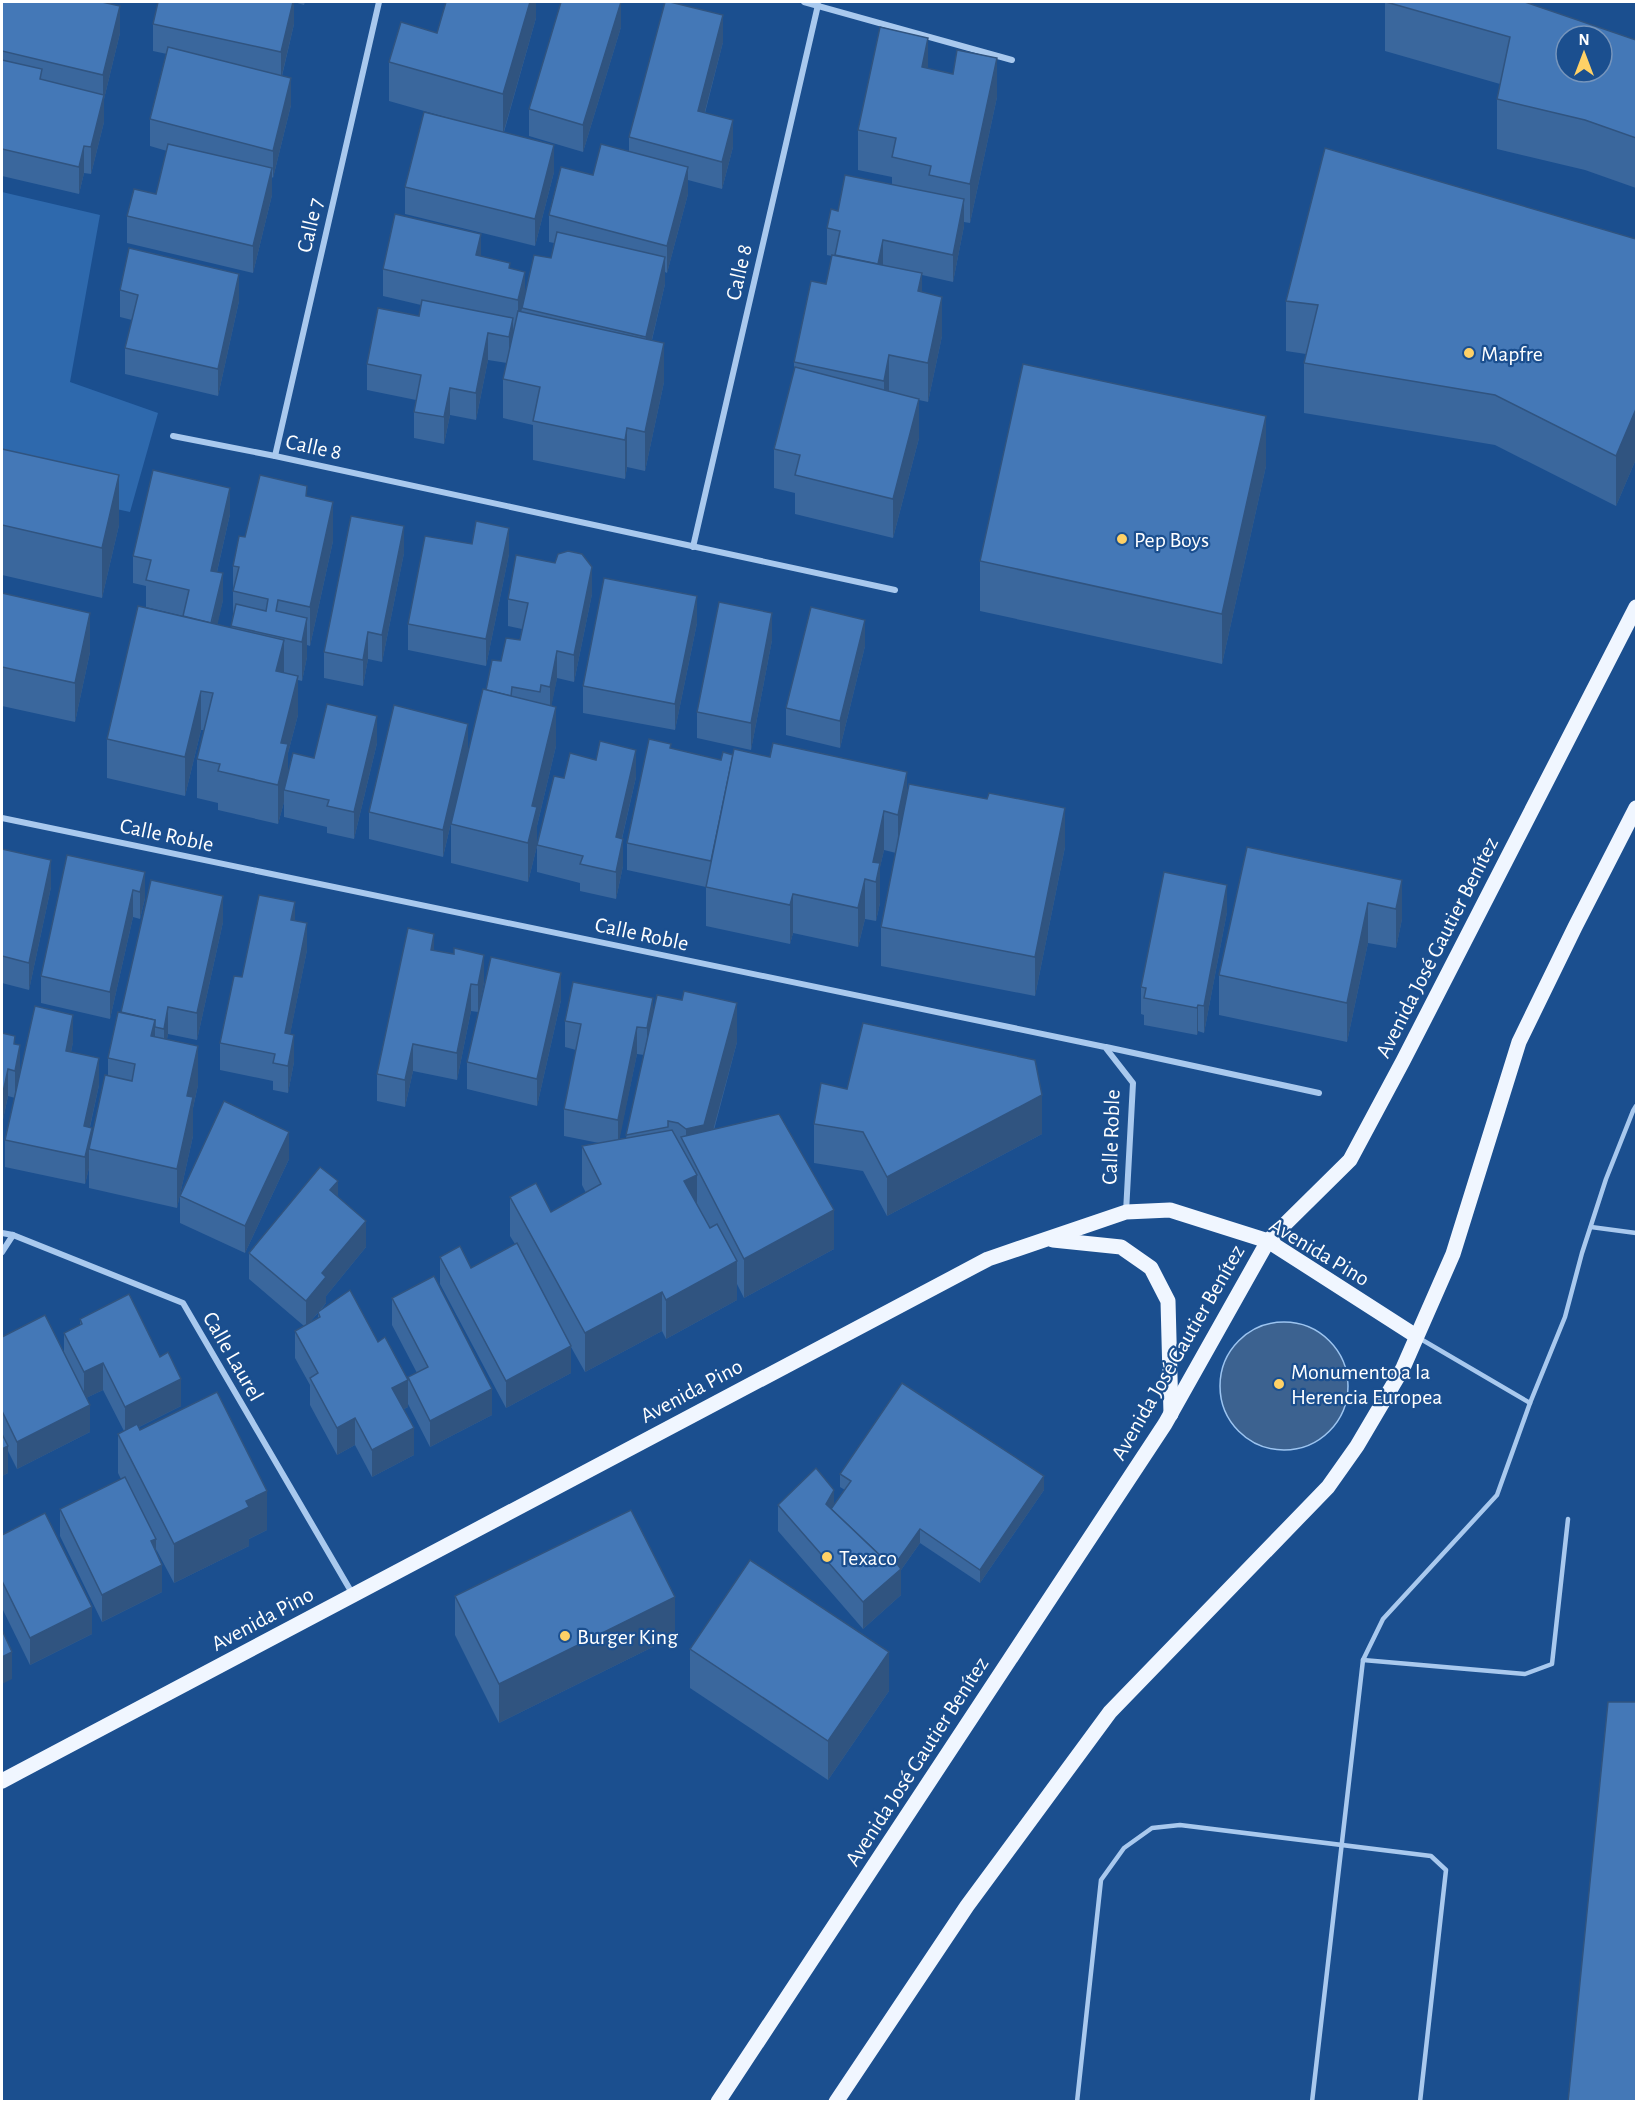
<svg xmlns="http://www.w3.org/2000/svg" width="1638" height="2103" font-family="'Alegreya Sans',sans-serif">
  <rect width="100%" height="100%" fill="#1b4f8f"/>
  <path fill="#2e69ad" d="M2 192 100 215 70 382 158 413 130 512 2 484Z"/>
  <circle fill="#3c6290" stroke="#9cc4f0" stroke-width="1.5" cx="1284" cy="1386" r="64"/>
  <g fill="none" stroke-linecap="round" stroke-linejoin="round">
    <g stroke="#a9c9ee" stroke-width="4.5">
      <path d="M1591 1227 1636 1233"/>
      <path d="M1419 1338 1530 1403"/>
      <path d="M1363 1660 1525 1674 1552 1664 1568 1519"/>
      <path d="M1077 2102 1101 1880 1124 1848 1152 1828 1180 1825 1431 1856 1446 1870 1420 2102"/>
      <path d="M1312 2102 1363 1660 1383 1619 1497 1495 1530 1403 1565 1317 1582 1253 1606 1179 1633 1111 1636 1106"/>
    </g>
    <g stroke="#a9c9ee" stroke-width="6">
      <path d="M804 2 1012 60"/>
      <path d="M173 436 275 456 895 590"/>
      <path d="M275 456 379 2"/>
      <path d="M693 547 818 5"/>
      <path d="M2 818 1105 1047 1133 1083 1126 1212"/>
      <path d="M1106 1047 1319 1093"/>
      <path d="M2 1233 13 1235 183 1303 352 1593"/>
      <path d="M2 1252 13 1235"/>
    </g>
    <g stroke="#f0f6ff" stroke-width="15">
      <path d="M1053 1240 1121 1247 1151 1268 1168 1301 1171 1414"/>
      <path d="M2 1781 988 1259 1126 1212 1170 1210 1268 1241 1416 1336"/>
      <path d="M718 2102 1165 1424 1268 1241 1350 1160 1403 1061 1636 607"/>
      <path d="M836 2102 967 1906 1110 1712 1328 1487 1357 1446 1403 1368 1453 1254 1519 1042 1575 927 1636 808"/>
    </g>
  </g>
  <g fill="#3a679d" fill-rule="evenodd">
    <path d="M2 2 120 33 104 99V122L91 174 84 173 79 194 2 176Z"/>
    <path d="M158 2H305L304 5 294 2V24L282 76 291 105 273 178 272 177V195L253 273 127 243V216L156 194 167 151 150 146V119L167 54 153 51V24Z"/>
    <path d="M536 2V18L504 132 554 172 535 246 405 214V187L470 124 389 101V62L437 33Z"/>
    <path d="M1385 2 1636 40V188L1585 170 1497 149V99L1500 84 1385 51Z"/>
    <path d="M621 27 583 152 529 136V109Z"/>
    <path d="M723 42 705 113 733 147 722 189 688 180V194L667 273 665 272V284L652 340 664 382 645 471 627 467 625 479 533 460V425L503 418V379L507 363 488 360 476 420 450 415 444 444 414 438V412L416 400 367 390V364L419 316 421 305 383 296V269L481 257 510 269 525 295 551 258 554 243 549 242V215L593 175 629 152V137Z"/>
    <path d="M928 69 997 97 970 223 964 222V226L953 282 922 275V292L942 336 928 402 919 400V438L893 538 795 514V493L774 488V449L794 370V362L826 284 832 256 827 255V228L838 211 892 185V177L858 170V130Z"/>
    <path d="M1636 239V459L1616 506 1495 445 1304 413V363L1306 354 1286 351V301Z"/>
    <path d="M120 290 239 301 218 396 125 374V348L132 320 120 317Z"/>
    <path d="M2 449 119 525 102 598 2 575Z"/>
    <path d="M1266 466 1222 664 980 611V561Z"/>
    <path d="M307 496 333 541 310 646 307 645V657L302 681 298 680V715L288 753V772L314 758 377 743 354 839 327 833V827L284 817V802L278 824 218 810V803L197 798V759L204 730H201L185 796 107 778V739L183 616 146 607V586L133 583V556L230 514 217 572 223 600 217 624 231 628 233 615V566L245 537Z"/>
    <path d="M404 553 382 662 368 659 363 686 324 678V652Z"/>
    <path d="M509 554 486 666 408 650V624Z"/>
    <path d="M2 593 90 652 75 722 2 706Z"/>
    <path d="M592 594 574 682 557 678 551 706 556 746 537 826V845L564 778 636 777 622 839 623 866 616 899 580 891V883L537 872V846L528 882 451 863V824L486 690 501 661 520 640 522 629 508 626V599Z"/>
    <path d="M697 623 675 730 583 713V686Z"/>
    <path d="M772 640 751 750 697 738V712Z"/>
    <path d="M865 646 840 748 786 735V708Z"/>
    <path d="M671 749 721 760 907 796 1065 847 1035 996 881 966V927L896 853 884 850 880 867V903L876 921 865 919 858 947 793 933 790 944 706 926V887L627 870V843Z"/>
    <path d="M468 750 443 857 369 839V812Z"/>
    <path d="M2 849 51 887 29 990 2 983Z"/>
    <path d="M145 872V898L140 919 133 917 110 1019 41 1003V976Z"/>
    <path d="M1402 880V919L1396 948 1368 943 1347 1042 1219 1015V975Z"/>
    <path d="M1227 912 1204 1033 1198 1031 1197 1035 1144 1025V1015L1141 1014V987Z"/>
    <path d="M295 920 307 950 290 1034 294 1062 288 1093 273 1090V1081L220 1070V1043L242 977Z"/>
    <path d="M223 922 197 1040 168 1034 167 1039 198 1085 193 1108V1136L177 1208 89 1188V1168L85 1184 5 1167V1140L73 1042 71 1052 99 1085 90 1127 92 1135 108 1075V1058L121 1012Z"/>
    <path d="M434 951 484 982 478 1012 471 1011 457 1080 413 1071 405 1107 377 1101V1074Z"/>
    <path d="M561 1000 537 1106 467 1089V1062Z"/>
    <path d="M653 1012 737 1042 714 1130 834 1249 744 1298 737 1284V1300L666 1339 662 1331 585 1372 571 1347V1373L506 1408 440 1284V1257L471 1268 515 1244 510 1236V1197L551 1212 586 1193 582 1185V1146L599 1143 564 1136V1109L576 1050 565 1047V1021ZM637 1054 644 1055 626 1138 619 1139Z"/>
    <path d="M2 1033 15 1044 20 1072 15 1098 8 1096 2 1124Z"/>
    <path d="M814 1124 1042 1134 887 1216 863 1171 814 1163Z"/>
    <path d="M289 1159 245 1253 180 1223V1196Z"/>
    <path d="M338 1197 366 1247 326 1296V1303L320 1311 378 1342 408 1380V1377L417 1373 392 1325V1298L492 1415 430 1447 408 1404V1407L404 1409 414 1455 372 1477 355 1445 337 1455 310 1405V1385L295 1358V1331L304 1326 249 1279V1253ZM318 1313V1319L309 1323Z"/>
    <path d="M80 1319 181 1406 139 1427 140 1430 267 1530 249 1539V1546L174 1583 156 1549 162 1592 102 1622 60 1536V1509L121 1479 118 1473V1434L124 1431 103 1390 86 1398 90 1432 17 1469 8 1451V1473L2 1476V1337L64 1353V1333L80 1325Z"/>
    <path d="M840 1474 1044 1490 980 1583 920 1543 901 1570V1595L863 1629 778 1531V1505H834L845 1490 840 1487Z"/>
    <path d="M2 1535 92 1634 30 1665 2 1608Z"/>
    <path d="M455 1596 675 1636 499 1723 455 1635Z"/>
    <path d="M690 1649 889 1691 828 1780 690 1688Z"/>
  </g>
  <g fill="#305480">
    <path d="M293 2H294V24L281 79V52Z"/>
    <path d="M530 2H536V18L503 134V94Z"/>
    <path d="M621 2V27L583 152V125Z"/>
    <path d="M120 6V33L104 99V122L91 174V147L103 98V75Z"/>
    <path d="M723 15V42L698 138V111Z"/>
    <path d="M928 38V77L922 67Z"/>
    <path d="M997 58V97L970 223V184Z"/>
    <path d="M291 78V105L273 178V151Z"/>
    <path d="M733 120V147L722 189V162Z"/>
    <path d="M554 145V172L535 246V219Z"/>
    <path d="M84 146V173L79 194V167Z"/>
    <path d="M688 167V194L667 273V246Z"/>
    <path d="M272 168V195L253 273V246Z"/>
    <path d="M964 199V226L953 282V255Z"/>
    <path d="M481 234V261L476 255Z"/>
    <path d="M883 240V267L876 275Z"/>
    <path d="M665 257V284L646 364V337Z"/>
    <path d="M525 272V299L522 308 518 327V300Z"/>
    <path d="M922 273V312L918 291Z"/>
    <path d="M239 274V301L218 396V369Z"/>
    <path d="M942 297V336L928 402V363Z"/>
    <path d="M513 318V345L509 364V337Z"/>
    <path d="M488 333V360L476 420V393Z"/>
    <path d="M664 343V382L645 471V432Z"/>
    <path d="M889 355V394L884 420V381Z"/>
    <path d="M450 388V415L444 444V417Z"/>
    <path d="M919 399V438L893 538V499Z"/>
    <path d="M1636 409V459L1616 506V456Z"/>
    <path d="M1266 416V466L1222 664V614Z"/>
    <path d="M627 428V467L625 479V440Z"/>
    <path d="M119 475V525L102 598V548Z"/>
    <path d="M230 488V514L211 598V571Z"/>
    <path d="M333 502V541L310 646V607Z"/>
    <path d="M404 526V553L382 662V635Z"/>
    <path d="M509 528V554L486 666V639Z"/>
    <path d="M592 567V594L574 682V655Z"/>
    <path d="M223 573V600L210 658V631Z"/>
    <path d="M697 596V623L675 730V704Z"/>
    <path d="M90 613V652L75 722V683Z"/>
    <path d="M772 613V640L751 750V723Z"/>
    <path d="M307 618V657L302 681V642Z"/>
    <path d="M865 620V646L840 748V721Z"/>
    <path d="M368 632V659L363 686V660Z"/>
    <path d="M284 640V679L276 671Z"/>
    <path d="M557 651V678L550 714V687Z"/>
    <path d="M298 676V715L288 753V783L284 790V802L278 824V785L281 743Z"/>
    <path d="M201 691V730L185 796V757Z"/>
    <path d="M556 707V746L537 826V846L528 882V843L532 806Z"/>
    <path d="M377 716V743L354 839V812Z"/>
    <path d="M468 724V750L443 857V830Z"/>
    <path d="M636 750V777L616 864V837Z"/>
    <path d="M907 772V811L898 854V815Z"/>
    <path d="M1065 808V847L1035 996V957Z"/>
    <path d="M884 811V850L880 867V903L876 921V882L873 862Z"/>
    <path d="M623 839V866L616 899V872Z"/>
    <path d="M51 860V887L29 990V963Z"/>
    <path d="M145 872V898L140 919V892Z"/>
    <path d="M865 879V919L858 947V908Z"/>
    <path d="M1402 880V919L1396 948V909Z"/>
    <path d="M1227 885V912L1204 1033V1006Z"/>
    <path d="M133 890V917L110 1019V992Z"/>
    <path d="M793 894V933L790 944V905Z"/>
    <path d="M223 896V922L197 1040V1013Z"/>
    <path d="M295 902V929L291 920Z"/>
    <path d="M1368 903V943L1347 1042V1003Z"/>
    <path d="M307 923V950L285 1060V1033Z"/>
    <path d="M434 934V961L431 950Z"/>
    <path d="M484 955V982L478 1012V985Z"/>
    <path d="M561 973V1000L537 1106V1079Z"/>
    <path d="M471 984V1011L457 1080V1053Z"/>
    <path d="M653 998V1025L647 1055V1028Z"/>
    <path d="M737 1003V1042L704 1164 686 1146V1129Z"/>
    <path d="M1198 1005V1031L1197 1035V1008Z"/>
    <path d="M168 1007V1034L164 1055V1029Z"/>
    <path d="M73 1015V1042L66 1078V1051Z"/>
    <path d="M155 1020V1059L151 1036Z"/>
    <path d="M637 1027V1054L618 1147V1120Z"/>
    <path d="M294 1035V1062L288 1093V1066Z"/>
    <path d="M413 1044V1071L405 1107V1080Z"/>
    <path d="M20 1045V1072L15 1098V1071Z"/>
    <path d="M198 1046V1085L193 1108V1136L177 1208V1169L187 1096Z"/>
    <path d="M99 1058V1085L84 1153V1126Z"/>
    <path d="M8 1069V1096L2 1124V1097Z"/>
    <path d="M1042 1095V1134L887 1216V1177Z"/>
    <path d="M92 1128V1150L89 1149V1168L85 1184V1157Z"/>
    <path d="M289 1132V1159L245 1253V1226Z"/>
    <path d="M697 1175V1214L684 1181Z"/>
    <path d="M338 1181V1208L330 1190Z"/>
    <path d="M834 1210V1249L744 1298V1259Z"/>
    <path d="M366 1221V1247L326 1296V1303L306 1327V1301L322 1273Z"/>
    <path d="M737 1261V1300L666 1339V1300Z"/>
    <path d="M662 1292V1331L585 1372V1333Z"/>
    <path d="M571 1346V1373L506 1408V1381Z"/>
    <path d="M103 1363V1390L84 1399V1372Z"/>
    <path d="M181 1379V1406L125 1434V1407Z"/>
    <path d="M408 1380V1407L392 1415V1388Z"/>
    <path d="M492 1389V1415L430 1447V1421Z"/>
    <path d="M90 1405V1432L17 1469V1442Z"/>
    <path d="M355 1418V1445L337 1455V1428Z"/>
    <path d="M414 1428V1455L372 1477V1450Z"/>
    <path d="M8 1446V1473L2 1476V1449Z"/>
    <path d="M1044 1476V1490L980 1583V1570Z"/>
    <path d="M834 1490V1517L826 1504Z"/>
    <path d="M267 1491V1530L249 1539V1546L174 1583V1544L246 1501Z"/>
    <path d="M920 1529V1543L901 1570V1595L863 1629V1602L887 1575Z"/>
    <path d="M156 1539V1566L151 1541Z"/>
    <path d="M162 1565V1592L102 1622V1595Z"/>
    <path d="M675 1597V1636L499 1723V1684Z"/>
    <path d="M92 1607V1634L30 1665V1638Z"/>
    <path d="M12 1652V1679L2 1684V1657Z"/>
    <path d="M889 1652V1691L828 1780V1741Z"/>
  </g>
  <g fill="#4478b7" stroke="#305480" stroke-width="1.5" fill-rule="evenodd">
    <path d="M2 2H102L120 6 103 75 2 51Z"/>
    <path d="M158 2H293L281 52 153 24Z"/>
    <path d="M446 2H530L503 94 389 62 401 22 437 33Z"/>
    <path d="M561 2H621L583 125 529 109Z"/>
    <path d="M665 2H670L723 15 698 111 733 120 722 162 629 137Z"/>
    <path d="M1386 2H1525L1636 40V138L1585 120 1497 99 1510 37ZM1566 36H1602V72H1566Z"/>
    <path d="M880 27 928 38 922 67 953 74 957 50 997 58 970 184 929 175 931 166 892 157 896 138 858 130Z"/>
    <path d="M168 47 291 78 273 151 150 119Z"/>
    <path d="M2 60 42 69 40 79 104 95 91 147 84 146 79 167 2 149Z"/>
    <path d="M424 112 554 145 535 219 405 187Z"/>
    <path d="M168 144 272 168 253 246 127 216 134 189 156 194Z"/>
    <path d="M601 144 688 167 667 246 549 215 561 167 593 175Z"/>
    <path d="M1325 148 1636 239V409L1616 456 1495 395 1304 363 1318 305 1286 301Z"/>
    <path d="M845 175 964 199 953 255 883 240 878 264 835 255 840 231 827 228 831 209 838 211Z"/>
    <path d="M395 214 481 234 476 255 510 263 509 268 525 272 518 300 383 269Z"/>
    <path d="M557 232 665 257 646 337 522 308 534 255 551 258Z"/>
    <path d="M129 248 239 274 218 369 125 348 138 295 120 290Z"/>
    <path d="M832 255 922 273 918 291 942 297 928 363 889 355 884 381 794 362 811 281 826 284Z"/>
    <path d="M422 300 513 318 509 337 488 333 476 393 450 388 444 417 414 412 421 375 367 364 378 308 419 316Z"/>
    <path d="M518 311 664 343 645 432 627 428 625 440 533 421 540 387 503 379Z"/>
    <path d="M1023 364 1266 416 1222 614 980 561Z"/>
    <path d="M795 367 919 399 893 499 795 475 800 455 774 449Z"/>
    <path d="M2 449 119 475 102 548 2 525Z"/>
    <path d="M153 470 230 488 211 571 223 573 211 623 183 616 189 590 146 580 151 560 133 556Z"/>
    <path d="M260 475 307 486 306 496 333 502 310 607 278 600 276 611 307 618 302 642 231 626 236 604 266 611 268 599 233 591 239 567 233 566 239 536 245 537Z"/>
    <path d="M351 516 404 526 382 635 368 632 363 660 324 652Z"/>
    <path d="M476 521 509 528 486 639 408 624 425 536 472 544Z"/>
    <path d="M568 551 582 554 592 567 574 655 557 651 550 687 541 685 540 692 512 687 511 696 486 690 492 660 501 661 506 638 520 640 528 603 508 599 516 555 555 563 558 554Z"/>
    <path d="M604 578 697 596 675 704 583 686Z"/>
    <path d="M2 593 90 613 75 683 2 667Z"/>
    <path d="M719 602 772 613 751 723 697 712Z"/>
    <path d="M138 606 284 640 276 671 298 676 281 743 288 744 278 785 218 771 220 764 197 759 213 693 201 691 185 757 107 739Z"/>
    <path d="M811 607 865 620 840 721 786 708Z"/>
    <path d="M483 689 556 707 532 806 537 807 528 843 451 824Z"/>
    <path d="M327 704 377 716 354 812 327 806 329 800 284 790 293 753 314 758Z"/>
    <path d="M394 705 468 724 443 830 369 812Z"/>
    <path d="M649 739 671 744 670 748 721 760 723 752 733 755 711 861 627 843Z"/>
    <path d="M600 741 636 750 616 837 623 839 616 872 580 864 583 856 537 845 554 776 564 778 570 753 596 760Z"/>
    <path d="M773 743 907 772 898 815 884 811 873 862 880 863 876 882 865 879 858 908 793 894 790 905 706 887 734 749 770 757Z"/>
    <path d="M909 784 987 799 989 793 1065 808 1035 957 881 927Z"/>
    <path d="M1247 847 1402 880 1396 909 1368 903 1347 1003 1219 975Z"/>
    <path d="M2 849 51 860 29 963 2 956Z"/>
    <path d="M67 855 145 872 140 892 133 890 110 992 41 976Z"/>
    <path d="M1164 872 1227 885 1204 1006 1198 1005 1197 1008 1144 998 1146 988 1141 987Z"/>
    <path d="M151 880 223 896 197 1013 168 1007 164 1029 155 1027V1020L121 1012Z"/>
    <path d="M259 895 295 902 291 920 307 923 285 1033 294 1035 288 1066 273 1063 275 1054 220 1043 234 976 242 977Z"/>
    <path d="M408 928 434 934 431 950 454 954V948L484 955 478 985 471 984 457 1053 413 1044 405 1080 377 1074Z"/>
    <path d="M491 957 561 973 537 1079 467 1062Z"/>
    <path d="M573 982 653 998 647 1028 637 1027 618 1120 564 1109 581 1024 565 1021Z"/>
    <path d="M684 991 737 1003 704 1125 686 1129 678 1123 668 1121V1127L626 1135 657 995 682 1000Z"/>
    <path d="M35 1006 73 1015 66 1051 99 1058 84 1126 92 1128 85 1157 5 1140Z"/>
    <path d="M118 1012 155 1020 151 1036 198 1046 187 1096 193 1097 177 1169 89 1149 105 1075 132 1081 135 1064 108 1058Z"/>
    <path d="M863 1023 1035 1060 1042 1095 887 1177 863 1132 814 1124 821 1083 847 1089Z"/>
    <path d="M2 1033 15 1036 14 1044 20 1045 15 1071 8 1069 2 1097Z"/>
    <path d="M224 1101 289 1132 245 1226 180 1196Z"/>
    <path d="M779 1114 834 1210 744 1259 681 1137Z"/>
    <path d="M672 1130 697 1175 684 1181 710 1228 717 1224 737 1261 666 1300 662 1292 585 1333 510 1197 536 1183 551 1212 601 1184 582 1146Z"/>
    <path d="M320 1167 338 1181 330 1190 366 1221 322 1273 326 1277 306 1301 249 1253Z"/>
    <path d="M517 1243 571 1346 506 1381 440 1257 460 1246 471 1268Z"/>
    <path d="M434 1276 492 1389 430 1421 408 1377 428 1367 392 1298Z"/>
    <path d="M350 1290 378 1342 385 1337 408 1380 392 1388 414 1428 372 1450 355 1418 337 1428 310 1378 318 1373 295 1331 320 1317 318 1312Z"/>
    <path d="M129 1294 160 1357 168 1352 181 1379 125 1407 103 1363 84 1372 64 1333 82 1324 80 1319Z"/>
    <path d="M45 1315 90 1405 17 1442 2 1411V1337Z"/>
    <path d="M902 1383 1044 1476 980 1570 920 1529 896 1563 891 1556 887 1562 831 1509 851 1481 840 1474Z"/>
    <path d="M217 1392 267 1491 246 1501 249 1507 174 1544 118 1434 137 1424 140 1430Z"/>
    <path d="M2 1434 8 1446 2 1449Z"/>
    <path d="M816 1468 834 1490 826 1504 887 1562 891 1556 901 1569 863 1602 778 1505Z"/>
    <path d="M125 1477 156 1539 151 1541 162 1565 102 1595 60 1509Z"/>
    <path d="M631 1510 675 1597 499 1684 455 1596Z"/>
    <path d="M45 1513 92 1607 30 1638 2 1581V1535Z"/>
    <path d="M750 1560 889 1652 828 1741 690 1649Z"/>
    <path d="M2 1630 12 1652 2 1657Z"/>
    <path d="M1608 1702H1636V2102H1568Z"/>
  </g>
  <g fill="#ffd166" stroke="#1b4f8f" stroke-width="2">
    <circle cx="1469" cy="353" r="6"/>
    <circle cx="1122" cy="539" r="6"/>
    <circle cx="1279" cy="1384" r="6"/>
    <circle cx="827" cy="1557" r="6"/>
    <circle cx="565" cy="1636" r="6"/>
  </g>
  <g text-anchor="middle" stroke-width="4.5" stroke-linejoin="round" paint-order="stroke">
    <g font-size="22" fill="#fff" stroke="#1b4f8f">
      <text transform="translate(309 225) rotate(-77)" y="8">Calle 7</text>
      <text transform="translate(738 272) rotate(-77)" y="8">Calle 8</text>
      <text transform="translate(314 446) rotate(12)" y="8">Calle 8</text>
      <text transform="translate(167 834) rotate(12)" y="8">Calle Roble</text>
      <text transform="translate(642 933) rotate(12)" y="8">Calle Roble</text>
      <text transform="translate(1436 947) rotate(-63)" y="8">Avenida José Gautier Benítez</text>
      <text transform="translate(1110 1137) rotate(-88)" y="8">Calle Roble</text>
      <text transform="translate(1320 1251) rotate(31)" y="8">Avenida Pino</text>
      <text transform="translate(1177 1352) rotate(-60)" y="8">Avenida José Gautier Benítez</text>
      <text transform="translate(234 1356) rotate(60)" y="8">Calle Laurel</text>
      <text transform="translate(691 1390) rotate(-28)" y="8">Avenida Pino</text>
      <text transform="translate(262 1618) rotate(-28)" y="8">Avenida Pino</text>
      <text transform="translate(916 1761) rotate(-57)" y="8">Avenida José Gautier Benítez</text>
    </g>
    <g font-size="22" fill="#fff" stroke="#1b4f8f" text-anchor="start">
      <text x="1481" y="361">Mapfre</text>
      <text x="1134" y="547">Pep Boys</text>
      <text x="1291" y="1379">Monumento a la<tspan x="1291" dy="25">Herencia Europea</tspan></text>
      <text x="839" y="1565">Texaco</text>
      <text x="577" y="1644">Burger King</text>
    </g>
  </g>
  <rect width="1638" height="2103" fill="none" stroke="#ffffff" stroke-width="6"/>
  <g transform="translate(1584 54)"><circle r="28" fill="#1b4f8f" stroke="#7695bc" stroke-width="1.5"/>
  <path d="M0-4.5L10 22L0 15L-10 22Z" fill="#ffd166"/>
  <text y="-9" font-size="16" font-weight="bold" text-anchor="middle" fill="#ffffff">N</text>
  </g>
</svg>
